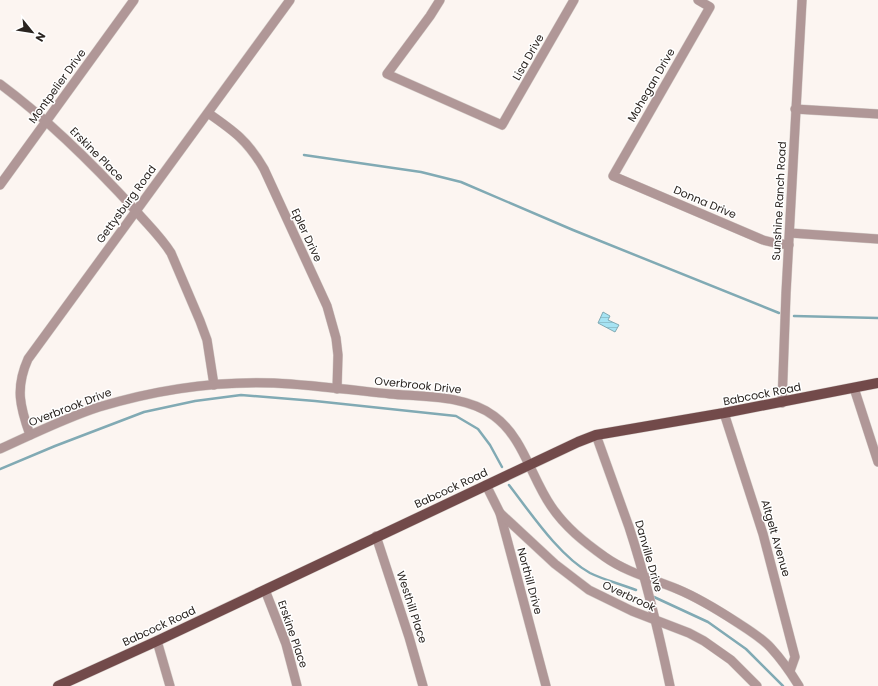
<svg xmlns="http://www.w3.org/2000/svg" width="878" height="686" font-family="Poppins,sans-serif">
  <defs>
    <pattern id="water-rules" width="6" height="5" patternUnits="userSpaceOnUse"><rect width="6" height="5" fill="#a6e3f3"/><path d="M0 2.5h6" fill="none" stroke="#8fc3d0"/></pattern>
  </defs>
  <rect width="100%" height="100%" fill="#fcf5f1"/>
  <path fill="url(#water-rules)" stroke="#81aab4" d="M603 312 610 316 608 320 619 325 615 332 598 323Z"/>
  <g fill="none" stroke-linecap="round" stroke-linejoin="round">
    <g stroke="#81aab4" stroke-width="2.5">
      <path d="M304 155 421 172 461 182 573 230 779 313"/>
      <path d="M794 316 878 318"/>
      <path d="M0 469 55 446 144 412 195 401 241 395 315 401 456 416 478 429 490 445 502 467"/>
      <path d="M509 485C530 512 559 556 590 573 604 580 621 584 636 590"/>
      <path d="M654 597 708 622 746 649 783 686"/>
    </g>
    <defs>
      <g id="street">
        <path d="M440 0 430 16 387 74 502 125 574 0"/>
        <path d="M698 0 710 7 613 176 763 240 775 243 789 245"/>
        <path d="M0 84C50 121 94 165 136 211 148 225 161 237 171 253L200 321 207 340 214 385"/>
        <path d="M795 109 878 114"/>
        <path d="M208 113C234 131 248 141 264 169L327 306 336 338 338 355 337 389"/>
        <path d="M0 185 134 0"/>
        <path d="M790 233 878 239"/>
        <path d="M854 388 878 462"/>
        <path d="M782 403 786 293 802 0"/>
        <path d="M724 413 763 534 795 657 790 671"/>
        <path d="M30 435C20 407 15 388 28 359L290 0"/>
        <path d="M596 435C607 466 618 496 629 527 646 579 659 633 670 686"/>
        <path d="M0 449C33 434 65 418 99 407 155 390 216 381 274 383 313 385 352 390 390 394 424 397 466 395 494 416 523 437 531 477 551 506 565 527 584 542 605 557 626 572 653 579 677 589 699 598 718 610 738 623 749 630 762 638 771 648 782 660 791 673 799 686"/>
        <path d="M486 485 500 513 546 686"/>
        <path d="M500 513 555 564 589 590 632 611 689 633 704 641 731 660 757 686"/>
        <path d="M376 536 409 637 423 686"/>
        <path d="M265 590 286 644 297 686"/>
        <path d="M157 641 170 686"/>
      </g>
      <path id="primary" d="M58 686 157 641 578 442 596 435 724 413 878 383"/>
    </defs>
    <use href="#street" stroke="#d6cfcb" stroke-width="10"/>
    <use href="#primary" stroke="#d6cfcb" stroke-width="11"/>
    <use href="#street" stroke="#b09797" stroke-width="9"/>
    <use href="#primary" stroke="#724a4a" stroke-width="10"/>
  </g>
  <g text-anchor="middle" stroke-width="3" stroke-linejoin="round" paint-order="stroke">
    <g font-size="11" fill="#2a2420" stroke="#fff">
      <text transform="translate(528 57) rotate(-60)" y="4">Lisa Drive</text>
      <text transform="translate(651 85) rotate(-60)" y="4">Mohegan Drive</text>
      <text transform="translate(57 86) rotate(-54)" y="4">Montpelier Drive</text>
      <text transform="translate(97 154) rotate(45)" y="4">Erskine Place</text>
      <text transform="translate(779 201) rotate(-87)" y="4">Sunshine Ranch Road</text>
      <text transform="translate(705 202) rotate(23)" y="4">Donna Drive</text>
      <text transform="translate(126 204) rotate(-54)" y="4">Gettysburg Road</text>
      <text transform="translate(307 235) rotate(65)" y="4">Epler Drive</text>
      <text transform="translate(418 385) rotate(6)" y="4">Overbrook Drive</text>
      <text transform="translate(762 394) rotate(-11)" y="4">Babcock Road</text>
      <text transform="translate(70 407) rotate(-21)" y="4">Overbrook Drive</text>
      <text transform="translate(451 488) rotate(-25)" y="4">Babcock Road</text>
      <text transform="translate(776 538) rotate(74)" y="4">Altgelt Avenue</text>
      <text transform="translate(649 556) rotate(74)" y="4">Danville Drive</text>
      <text transform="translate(530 581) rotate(75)" y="4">Northill Drive</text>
      <text transform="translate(629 596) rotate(25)" y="4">Overbrook</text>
      <text transform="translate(412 607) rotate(72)" y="4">Westhill Place</text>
      <text transform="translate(159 626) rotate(-25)" y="4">Babcock Road</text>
      <text transform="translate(293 634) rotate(71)" y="4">Erskine Place</text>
    </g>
  </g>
  <g transform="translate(32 32) rotate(120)" stroke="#ffffff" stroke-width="3" paint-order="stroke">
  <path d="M0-3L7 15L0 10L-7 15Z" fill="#2a2420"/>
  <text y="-6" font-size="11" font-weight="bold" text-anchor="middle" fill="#2a2420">N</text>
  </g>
</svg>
